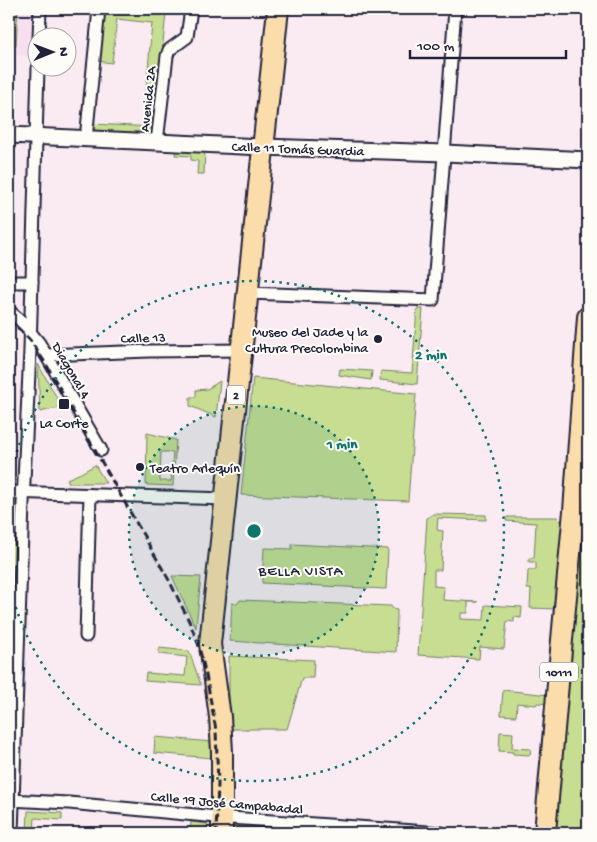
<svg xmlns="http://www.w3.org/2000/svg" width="597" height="842" font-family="'Gochi Hand',sans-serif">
  <rect width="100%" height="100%" fill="#faebf2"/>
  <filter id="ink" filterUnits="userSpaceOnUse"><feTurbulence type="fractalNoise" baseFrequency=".02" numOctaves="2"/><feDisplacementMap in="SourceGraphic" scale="10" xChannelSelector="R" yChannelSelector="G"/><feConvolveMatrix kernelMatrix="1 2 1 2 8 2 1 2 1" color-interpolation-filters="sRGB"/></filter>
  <g filter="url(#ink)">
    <path fill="#f8dfef" d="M9 9H36L34 57 9 55Z"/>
    <g fill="#c7dd92" stroke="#748066" fill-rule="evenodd">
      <path d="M9 9H18L16 45H9Z"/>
      <path d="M104 9H124L166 13 158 93 146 92 152 23 117 19 112 63 97 61Z"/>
      <path d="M91 124 155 127 153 131 147 133 97 131 93 128Z"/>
      <path d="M176 149 205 150 204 174H197L198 161 191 160V156L175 155Z"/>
      <path d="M417 309H423L417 384 380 380 381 371 412 373Z"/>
      <path d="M38 364 62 407 40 412Z"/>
      <path d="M340 369 372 371 371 380 339 375Z"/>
      <path d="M253 378 416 394 408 501 241 495Z"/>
      <path d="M220 381 216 417 190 406V397H196V390L207 389Z"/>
      <path d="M147 433 176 440 173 486 146 485ZM161 452H173L171 481H160Z"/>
      <path d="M95 465 106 483H69L67 479 81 473Z"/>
      <path d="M9 498 16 499 13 626H9Z"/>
      <path d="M433 514 486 515V520L438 518 437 530 443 531 441 570H434V586L444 587 443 600 478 602H468V613H461V619L484 620 485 605 522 607 521 618 514 617V622L507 621 504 649 480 647 479 659 418 655 427 518Z"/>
      <path d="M507 517H557L563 523 557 609 530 608 531 589H527L528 570H536V562H529V558H534L536 523 506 521Z"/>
      <path d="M588 525V833L559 831 556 827 583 529Z"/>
      <path d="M292 544 388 549 386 589 262 583 264 548 292 549Z"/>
      <path d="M172 576 201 577 196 628 193 622Z"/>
      <path d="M240 600 391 606 393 609 397 610 396 652 230 641 232 603 237 604Z"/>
      <path d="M9 636H13L9 767Z"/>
      <path d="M159 648 189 651 201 685 145 681 146 673 185 676 187 657 159 654Z"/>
      <path d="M229 656 314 660 313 678H302L287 729H229Z"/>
      <path d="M503 690 549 695 548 704 537 703 536 705 517 703 516 716 501 715Z"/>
      <path d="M500 732 513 733 512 748 531 749 530 755 513 754V752L499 751Z"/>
      <path d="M155 737 212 742V758L154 753Z"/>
      <path d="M28 811 62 813V820L35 818 34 833H27Z"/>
      <path d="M191 822 208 824 206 833H190Z"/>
      <path d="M229 824 267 826V830L238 829V833H227Z"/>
    </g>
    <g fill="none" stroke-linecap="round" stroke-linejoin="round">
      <defs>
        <g id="street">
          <path d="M39 38 40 9"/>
          <path d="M86 139 99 9"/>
          <path d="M157 142 167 56 169 50 187 37 191 9"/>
          <path d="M9 282H32"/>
          <path d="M247 293 433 300 455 9"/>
          <path d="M9 311 21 321 39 343 101 450"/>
          <path d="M46 355 149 351 242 350"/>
          <path d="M9 492 226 499"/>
          <path d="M86 636 90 495"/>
          <path d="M9 800 69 803 217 817 442 833"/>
          <path d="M12 833 23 503 30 350 38 68"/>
        </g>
        <path id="secondary" d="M9 135 263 147 445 153 588 160"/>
        <g id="highway">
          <path d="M222 833V752L220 717 210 644 278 9"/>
          <path d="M545 833 559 672 574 511 588 317"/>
        </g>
      </defs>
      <use href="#street" stroke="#22223b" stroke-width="15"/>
      <use href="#secondary" stroke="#22223b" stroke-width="19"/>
      <use href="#highway" stroke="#22223b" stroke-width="24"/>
      <use href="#street" stroke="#fdfcf7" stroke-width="11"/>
      <use href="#secondary" stroke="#fdfcf7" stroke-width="15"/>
      <use href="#highway" stroke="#fbddab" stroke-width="20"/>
      <path stroke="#22223b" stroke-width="3" stroke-dasharray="8 4" stroke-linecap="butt" d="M9 319 30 340 46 364 170 582 189 621 198 643 206 675 216 730 218 784 216 833"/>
    </g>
  </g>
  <circle cx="254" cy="531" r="125" fill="#0f766e" fill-opacity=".12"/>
  <g fill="none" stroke="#0f766e" stroke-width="2.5" stroke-dasharray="2.5 5">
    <circle cx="254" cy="531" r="125"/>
    <path d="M9 481A250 250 0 1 1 9 581"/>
  </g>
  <g fill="#22223b" stroke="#fdfcf7" stroke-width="2">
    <circle cx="378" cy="339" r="5"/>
    <rect x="58" y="398" width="12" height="12" rx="2.5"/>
    <circle cx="140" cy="467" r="5"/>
  </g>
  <g text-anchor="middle" stroke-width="4" stroke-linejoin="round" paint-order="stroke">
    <g fill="#fdfcf7" stroke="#646373" stroke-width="1">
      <rect x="227" y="385.5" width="18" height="19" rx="4"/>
      <rect x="540" y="662.5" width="38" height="19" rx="4"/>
    </g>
    <g font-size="12" font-weight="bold" fill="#22223b">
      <text x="236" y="399">2</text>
      <text x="559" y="676">10111</text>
    </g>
    <g font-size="14" fill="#22223b" stroke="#fdfcf7">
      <text transform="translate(147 99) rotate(-84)" y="5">Avenida 2A</text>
      <text transform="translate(298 148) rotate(2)" y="5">Calle 11 Tomás Guardia</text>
      <text transform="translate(143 337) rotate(-2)" y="5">Calle 13</text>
      <text transform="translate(72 370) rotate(60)" y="5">Diagonal 4</text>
      <text transform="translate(227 802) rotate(5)" y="5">Calle 19 José Campabadal</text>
    </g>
    <g font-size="14" fill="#22223b" stroke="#fdfcf7" text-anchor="end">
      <text x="368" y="336">Museo del Jade y la<tspan x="368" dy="16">Cultura Precolombina</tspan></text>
      <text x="64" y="427" text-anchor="middle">La Corte</text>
      <text x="150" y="472" text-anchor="start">Teatro Arlequín</text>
    </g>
    <g font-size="15" letter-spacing="1" fill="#22223b" stroke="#fdfcf7">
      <text x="301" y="575">BELLA VISTA</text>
    </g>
  </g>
  <circle cx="254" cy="531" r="8" fill="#0f766e" stroke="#fdfcf7" stroke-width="2.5"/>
  <g font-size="15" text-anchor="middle" font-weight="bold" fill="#0f766e" stroke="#fdfcf7" stroke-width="4" stroke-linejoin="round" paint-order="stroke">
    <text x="431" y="359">2 min</text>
    <text x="342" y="448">1 min</text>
  </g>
  <rect width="597" height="842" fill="none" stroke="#fdfcf7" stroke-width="30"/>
  <rect x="15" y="15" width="567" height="812" fill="none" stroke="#22223b" stroke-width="2" filter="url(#ink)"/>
  <g transform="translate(52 52) rotate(89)"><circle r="24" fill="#fdfcf7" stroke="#a5a5ac"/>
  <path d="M0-4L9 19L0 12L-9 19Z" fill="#22223b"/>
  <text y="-8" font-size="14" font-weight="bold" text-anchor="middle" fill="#22223b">N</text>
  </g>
  <path d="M410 50v8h156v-8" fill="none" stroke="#22223b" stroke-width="2.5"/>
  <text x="417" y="50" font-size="15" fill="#22223b" stroke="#fdfcf7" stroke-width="4" paint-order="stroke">100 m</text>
</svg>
